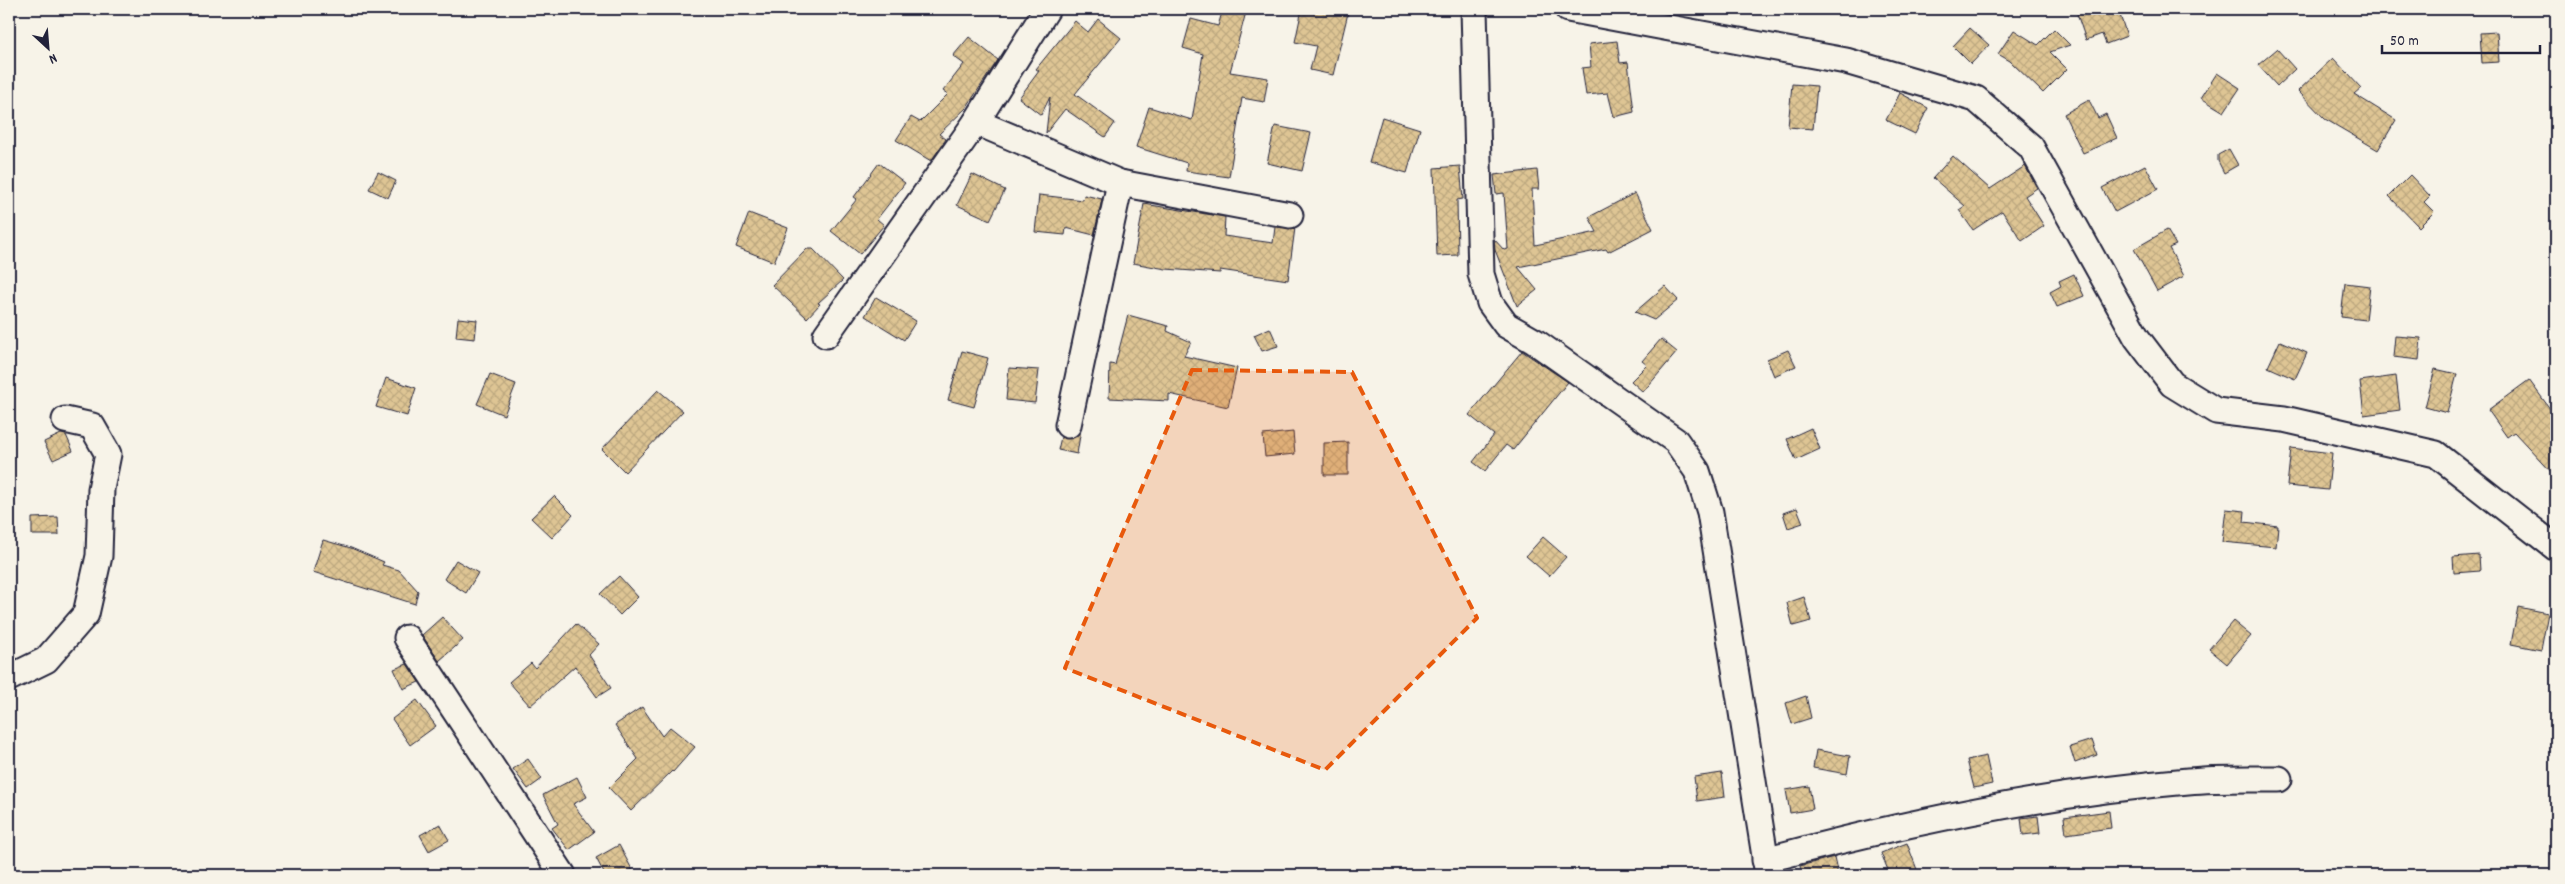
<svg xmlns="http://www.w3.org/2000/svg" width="2565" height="884" font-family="Dekko,sans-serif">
  <defs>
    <pattern id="building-cross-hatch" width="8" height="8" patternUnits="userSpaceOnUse" patternTransform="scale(1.25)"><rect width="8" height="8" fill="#dec594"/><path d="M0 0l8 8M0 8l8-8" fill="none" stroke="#bea980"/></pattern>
  </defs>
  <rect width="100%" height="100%" fill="#f7f3e8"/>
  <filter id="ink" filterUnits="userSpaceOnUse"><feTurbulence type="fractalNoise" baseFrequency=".02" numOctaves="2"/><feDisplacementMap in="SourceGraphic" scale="10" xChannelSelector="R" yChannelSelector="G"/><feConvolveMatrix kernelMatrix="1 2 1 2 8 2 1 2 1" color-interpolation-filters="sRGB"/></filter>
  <g filter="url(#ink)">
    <g fill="url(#building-cross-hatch)" stroke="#22223b">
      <path d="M1223 9 1246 12 1230 72 1268 78 1264 102 1242 98 1229 177 1186 171 1187 163 1136 147 1149 107 1192 120 1203 54 1183 48 1191 19 1218 26Z"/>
      <path d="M1302 9H1329L1348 13 1333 75 1310 70 1316 46 1295 42Z"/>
      <path d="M2093 9H2118L2127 36 2106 44 2102 34 2086 40 2077 14Z"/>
      <path d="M1098 19 1121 38 1075 94 1115 123 1105 137 1065 109 1046 133 1050 97 1041 115 1019 98 1039 71 1036 69 1075 21 1088 32Z"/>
      <path d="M1970 28 1989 45 1971 64 1953 46Z"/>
      <path d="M2054 29 2070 45 2050 52 2067 69 2043 93 2010 61 1998 54 2014 30 2038 45Z"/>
      <path d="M2497 32 2499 62 2482 63 2480 33Z"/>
      <path d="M969 37 998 60 966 108 939 134 946 139 931 161 896 140 911 117 920 122 948 94 943 91 964 64 953 56Z"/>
      <path d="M1617 41 1620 63 1628 62 1634 112 1614 117 1608 93 1586 95 1582 68 1591 67 1589 44Z"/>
      <path d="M2277 49 2295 69 2277 86 2258 65Z"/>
      <path d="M2333 58 2361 88 2354 94 2396 120 2378 150 2325 119 2298 91Z"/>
      <path d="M2217 73 2240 88 2224 112 2201 98Z"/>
      <path d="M1792 84 1817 86 1813 129 1788 127Z"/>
      <path d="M1900 93 1928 108 1915 134 1886 120Z"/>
      <path d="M2089 100 2098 118 2106 114 2117 138 2083 153 2064 114Z"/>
      <path d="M1382 117 1420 129 1407 173 1369 162Z"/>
      <path d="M1275 126 1311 133 1302 171 1267 163Z"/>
      <path d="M2229 149 2238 165 2224 173 2218 161V155Z"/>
      <path d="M1953 156 1990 189 2025 166 2037 188 2025 196 2044 226 2022 241 2002 211 1973 230 1959 210 1965 206 1933 178Z"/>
      <path d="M879 163 905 183 877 219 884 225 860 254 831 231 857 199 854 197Z"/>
      <path d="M2145 165 2158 189 2115 212 2102 188Z"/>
      <path d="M1460 166 1463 199 1457 200 1458 255 1437 256 1434 168Z"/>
      <path d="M1537 170 1539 189H1532L1535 245 1597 232 1589 217 1635 193 1653 229 1608 252 1606 249 1518 267 1537 290 1517 306 1495 250 1494 239 1504 250 1508 249 1504 193 1496 194 1494 175Z"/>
      <path d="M378 172 396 181 388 198 369 189Z"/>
      <path d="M972 174 1005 190 990 220 957 205Z"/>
      <path d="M2410 175 2430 196 2424 202 2434 212 2419 227 2389 196Z"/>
      <path d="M1039 195 1083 200 1084 195 1102 199 1094 235 1066 228 1065 235 1035 232Z"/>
      <path d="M1144 204 1225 217 1224 236 1273 243 1275 227 1295 228 1288 280 1220 270V273L1166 269 1133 263Z"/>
      <path d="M749 213 788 228 774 262 736 247Z"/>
      <path d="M2167 230 2176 245 2169 248 2184 276 2157 291 2134 249Z"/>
      <path d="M807 249H813L843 280 818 303 820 304 807 318 772 285Z"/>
      <path d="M2074 274 2084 296 2057 307 2050 292 2061 286 2059 281Z"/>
      <path d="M2345 283 2370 286 2366 320 2341 317Z"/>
      <path d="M1665 286 1678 300 1654 320 1635 312Z"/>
      <path d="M876 297 916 321 904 340 865 316Z"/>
      <path d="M1128 315 1168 326 1167 331 1191 342 1184 356 1237 368 1228 407 1169 394V401L1109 398 1110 364 1115 365Z"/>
      <path d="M458 318 477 320 475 339 456 337Z"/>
      <path d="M1270 328 1278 346 1262 351 1254 335Z"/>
      <path d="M2395 336 2421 338 2419 360 2393 357Z"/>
      <path d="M1661 339 1677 352 1643 392 1631 381 1647 365 1642 361Z"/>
      <path d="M2280 341 2307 353 2295 379 2268 367Z"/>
      <path d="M1788 350 1796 366 1774 376 1767 359Z"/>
      <path d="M962 351 988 358 974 407 948 400Z"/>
      <path d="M1522 351 1568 382 1513 450 1506 445 1485 471 1473 462 1494 435 1469 415Z"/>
      <path d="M1009 368 1039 370 1035 403 1006 400Z"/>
      <path d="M2435 369 2457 374 2447 413 2425 407Z"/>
      <path d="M490 374 516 384 504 415 477 404Z"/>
      <path d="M2396 376 2400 410 2364 415 2360 381Z"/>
      <path d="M386 378 416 388 407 416 376 407Z"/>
      <path d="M2529 380 2556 417V477L2514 432 2507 437 2488 410Z"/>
      <path d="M658 390 683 411 625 472 602 449Z"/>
      <path d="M1811 428 1820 449 1796 460 1787 439Z"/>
      <path d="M1081 429 1077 454 1058 450 1061 437 1073 438Z"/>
      <path d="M1293 432 1295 454 1265 457 1263 435Z"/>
      <path d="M61 434 66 435 73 451 53 460 44 442Z"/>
      <path d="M1348 442V475H1324V443Z"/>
      <path d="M2291 448 2332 453 2328 490 2287 486Z"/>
      <path d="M554 496 573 515 552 538 531 518Z"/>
      <path d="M1797 508 1803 523 1788 528 1783 513Z"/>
      <path d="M2226 509 2245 511 2244 522 2278 526 2276 547 2222 542Z"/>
      <path d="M58 517 59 535H32V518Z"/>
      <path d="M1543 537 1566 557 1549 576 1526 556Z"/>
      <path d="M323 540 351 548 384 562 382 565 399 570 418 591 415 604 313 572Z"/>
      <path d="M2479 555 2480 571 2454 573 2453 557Z"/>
      <path d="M456 560 478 573 466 593 444 579Z"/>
      <path d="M619 576 638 597 620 615 600 594Z"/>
      <path d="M1804 597 1811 621 1793 626 1787 603Z"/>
      <path d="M2518 607 2548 613 2541 650 2511 644Z"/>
      <path d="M442 617 463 640 439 661 422 635Z"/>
      <path d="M2233 621 2251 636 2227 664 2209 649Z"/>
      <path d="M576 624 599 644 589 655 611 688 597 697 575 666 530 706 509 682 531 663 535 668Z"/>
      <path d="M407 664 419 682 403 689 394 669Z"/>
      <path d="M1806 696 1811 718 1792 724 1786 703Z"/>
      <path d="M417 700 436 726 410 745 392 719Z"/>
      <path d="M642 707 662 736 670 727 695 747 673 772 672 771 631 811 609 788 638 759 615 725Z"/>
      <path d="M2092 740 2097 755 2075 763 2070 747Z"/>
      <path d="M1816 750 1850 756 1847 774 1813 768Z"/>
      <path d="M1986 756 1992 784 1974 788 1967 760Z"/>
      <path d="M528 759 542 779 528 789 513 769Z"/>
      <path d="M1722 773 1725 797 1697 801 1694 777Z"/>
      <path d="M577 777 587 797 573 804 594 832 569 850 552 828 558 824 543 795Z"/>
      <path d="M1809 786 1813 809 1790 813 1786 790Z"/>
      <path d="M2109 811 2111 828 2066 834 2064 817Z"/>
      <path d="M2038 816 2040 833 2023 835 2021 818Z"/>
      <path d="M440 824 449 840 429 851 420 835Z"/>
      <path d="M1907 843 1919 875H1890L1881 853Z"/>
      <path d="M619 845 635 875H605L596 858Z"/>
      <path d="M1834 857 1838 875H1802L1800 866Z"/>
    </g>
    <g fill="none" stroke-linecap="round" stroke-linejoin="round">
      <defs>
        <g id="street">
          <path d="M1474 9 1481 274 1490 303 1506 325 1534 341 1676 441 1697 471 1710 512 1768 875"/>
          <path d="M1568 9 1846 61 1976 99 2031 147 2137 338 2172 384 2216 411 2284 419 2436 454 2556 548"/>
          <path d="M976 122 1120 183 1290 215"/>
          <path d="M826 335 976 122 1047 9"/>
          <path d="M1068 425 1120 183"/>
          <path d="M407 638 563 875"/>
          <path d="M9 678 46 660 86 614 99 556 101 489 108 454 92 426 65 420"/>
          <path d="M1765 860C1903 823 2047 793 2188 781 2218 778 2249 779 2279 779"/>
        </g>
      </defs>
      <use href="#street" stroke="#22223b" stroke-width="29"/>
      <use href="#street" stroke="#f7f3e8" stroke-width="25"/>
    </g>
  </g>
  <path fill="#e8590c" fill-opacity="0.2" stroke="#e8590c" stroke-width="4" stroke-dasharray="10 6" stroke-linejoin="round" d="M1192 370 1352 372 1477 618 1325 770 1065 668Z"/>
  <rect width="2565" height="884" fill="none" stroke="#f7f3e8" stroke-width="30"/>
  <rect x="15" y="15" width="2535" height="854" fill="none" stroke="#22223b" stroke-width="2" filter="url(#ink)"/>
  <g transform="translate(48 48) rotate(154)" stroke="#f7f3e8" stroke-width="4" paint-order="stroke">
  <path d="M0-4L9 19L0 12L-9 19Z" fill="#22223b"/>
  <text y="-8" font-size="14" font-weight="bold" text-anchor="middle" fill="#22223b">N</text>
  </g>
  <path d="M2382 45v8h158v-8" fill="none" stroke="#22223b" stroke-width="2.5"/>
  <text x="2390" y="45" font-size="15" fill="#22223b" stroke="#f7f3e8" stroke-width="4" paint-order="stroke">50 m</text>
</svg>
